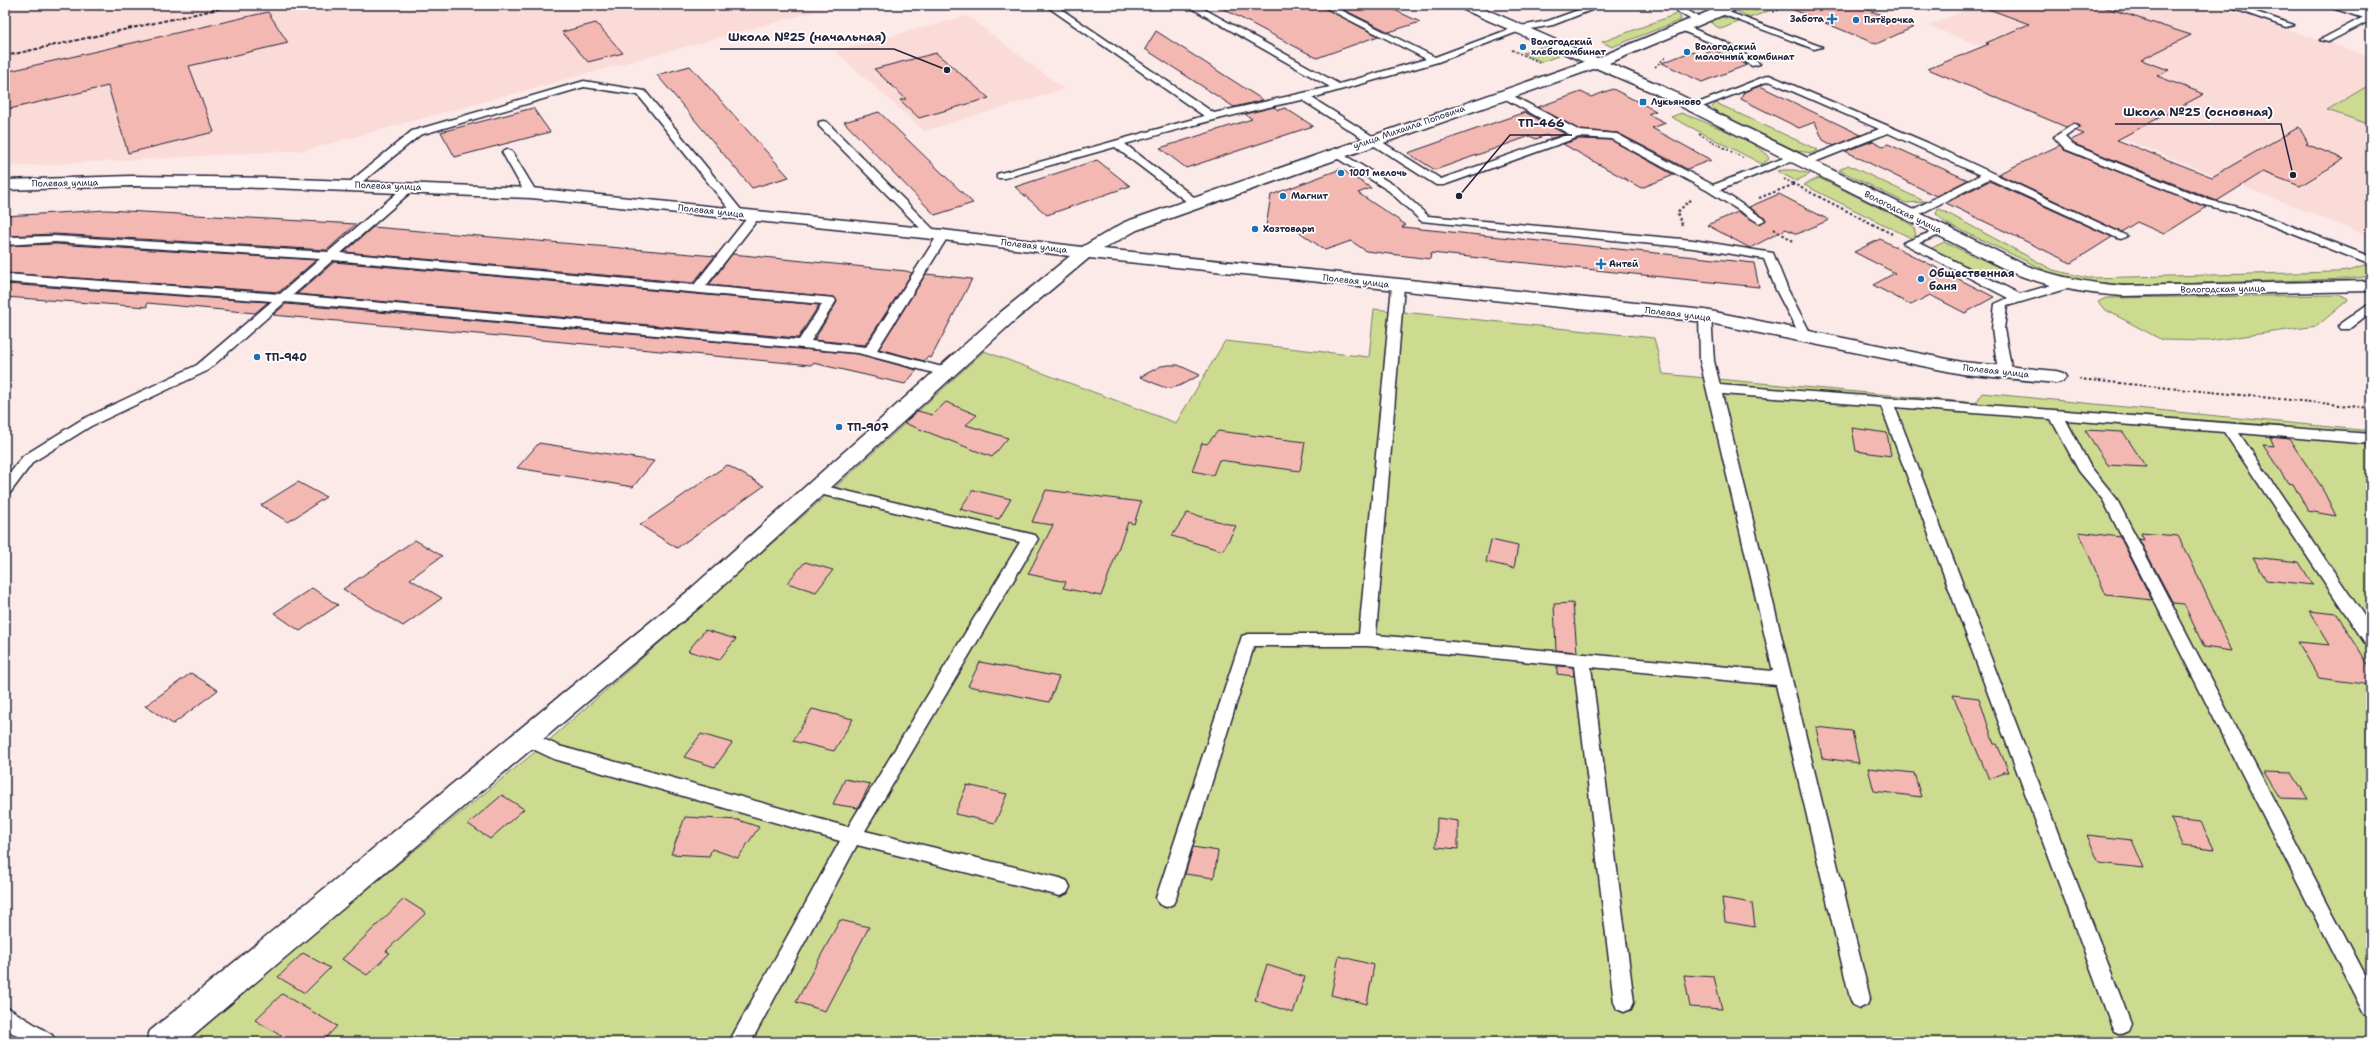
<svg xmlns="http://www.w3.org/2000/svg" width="2376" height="1047" font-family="'Shantell Sans',sans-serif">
  <rect width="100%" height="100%" fill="#fceae8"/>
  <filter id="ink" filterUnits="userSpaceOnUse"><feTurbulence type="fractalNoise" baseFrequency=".025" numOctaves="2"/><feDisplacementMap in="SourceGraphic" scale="8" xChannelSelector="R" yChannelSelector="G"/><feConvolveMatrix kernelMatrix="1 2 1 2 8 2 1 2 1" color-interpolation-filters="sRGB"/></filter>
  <g filter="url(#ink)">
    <g fill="#fadbd8">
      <path d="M5 5H839L306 150 5 167Z"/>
      <path d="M1978 5H2212L2371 57V237L2058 113 2100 91 1928 26Z"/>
      <path d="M967 16 1064 89 924 131 835 51Z"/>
    </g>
    <g fill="#ccdb8f" stroke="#777e65">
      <path d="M1771 5H1784L1750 18 1737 11 1743 7 1755 11Z"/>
      <path d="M1679 13 1681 20 1612 47 1602 42Z"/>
      <path d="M1717 16 1741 21 1721 29 1711 23V19Z"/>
      <path d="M1540 47 1558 56 1542 62 1523 53Z"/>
      <path d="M2371 84V125L2327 110Z"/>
      <path d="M1716 103 1818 150 1813 153 1796 151 1718 113 1712 107Z"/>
      <path d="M1681 113C1697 119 1765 143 1769 159L1762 164 1671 117Z"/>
      <path d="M1848 165 1926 202 1906 203 1839 170Z"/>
      <path d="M1783 170H1795L1810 174 1796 181 1777 171Z"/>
      <path d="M1819 178 1902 219 1913 226 1916 234 1913 239 1804 185Z"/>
      <path d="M1938 208 2053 270 2088 278 2335 272 2349 271 2367 265 2370 272 2364 277 2348 279 2126 285 2085 281 2051 273 1946 223 1936 214Z"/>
      <path d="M1944 242 2011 273C1990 282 1948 263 1932 248Z"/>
      <path d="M2340 295 2347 298 2348 300 2317 326 2208 341 2162 340 2104 309 2098 302 2106 298Z"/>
      <path d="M1374 309 1654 338 1663 374 1976 403 1982 393 2371 431V1042H181L546 743 829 493 984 351 1176 423 1225 341 1369 357Z"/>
    </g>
    <g fill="#f4b8b2" stroke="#22223b">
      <path d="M1216 5H1319L1378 36 1317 58Z"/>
      <path d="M1334 5H1384L1420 22 1389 32Z"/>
      <path d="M1782 5H1855L1914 27 1876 44Z"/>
      <path d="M1986 5H2098L2191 35 2141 60 2169 70 2157 76 2204 94 2117 140 2212 177 2299 127 2308 143 2306 144 2344 159 2300 186 2263 172 2217 201 2074 144 2071 140 2084 134 2076 131 2080 126 2075 123 2066 127 1928 69 1989 44 1986 43 2029 24 1986 8Z"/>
      <path d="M268 12 288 43 189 66 214 132 128 153 108 86 5 110V72Z"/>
      <path d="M596 23 623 53 588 62 562 32Z"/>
      <path d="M1156 31 1263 100 1234 107 1145 49Z"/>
      <path d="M1714 50 1747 65 1702 82 1662 63 1693 51 1700 55Z"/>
      <path d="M936 53 989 98 919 118 900 100 906 99 874 69Z"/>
      <path d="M690 66 789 177 752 188 657 75Z"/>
      <path d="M1760 86 1809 110 1861 135 1834 146 1823 140 1815 122 1799 128 1741 99 1744 92Z"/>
      <path d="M1613 89 1656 111 1648 114 1666 123 1652 128 1711 160 1687 169 1618 133 1580 130 1538 107 1581 92 1591 97Z"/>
      <path d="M1274 107 1278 110 1285 108 1313 126 1186 168 1160 148 1252 119 1245 114Z"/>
      <path d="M533 108 550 132 455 157 441 132Z"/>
      <path d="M879 112 973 203 935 215 844 122Z"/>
      <path d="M1525 112 1565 134 1552 138 1546 135 1536 139 1530 136 1435 170 1408 153Z"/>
      <path d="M1579 139 1611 140 1674 175 1641 188 1563 144Z"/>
      <path d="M1873 141 1883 146 1888 144 1968 180 1936 196 1845 151Z"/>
      <path d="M2060 145 2064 150 2207 207 2164 234 2137 222 2121 232 1998 174Z"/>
      <path d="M1097 160 1130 186 1047 215 1015 187Z"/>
      <path d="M1341 169 1371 188 1358 193 1406 225 1402 227 1754 263 1759 287 1431 253 1430 259 1366 251 1351 241 1325 250 1288 224 1265 233 1271 195Z"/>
      <path d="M1989 181 2112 237 2071 263 1946 203Z"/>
      <path d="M1779 194 1829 220 1797 234 1786 229 1750 248 1707 225 1738 212 1760 224 1766 219 1749 207Z"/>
      <path d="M107 210 356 224 327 250 55 234 5 236V216Z"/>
      <path d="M373 227 715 256 693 283 345 252Z"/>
      <path d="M1880 239 1994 297 1965 313 1930 295 1911 305 1873 285 1895 273 1854 252Z"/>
      <path d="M55 244 316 260 279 292 5 273V246Z"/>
      <path d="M732 254 906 271 912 273 865 345 814 340 837 302 834 297 709 285Z"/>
      <path d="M334 262 819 305 798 338 297 294Z"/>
      <path d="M926 274 972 279 931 358 927 357 924 361 879 349Z"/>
      <path d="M5 284 268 302 255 313 147 303V307L5 297Z"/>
      <path d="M286 304 858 354 917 370 905 384 813 363 811 365 273 315Z"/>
      <path d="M1169 365H1178L1200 375 1179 386 1171 388 1163 387 1140 377 1161 366Z"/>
      <path d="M946 402 977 415 966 425 1008 438 992 457 904 423 918 411 932 415Z"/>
      <path d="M1852 428 1887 433 1891 456 1856 451Z"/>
      <path d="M2085 430 2123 432 2146 467 2108 465Z"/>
      <path d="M1218 431 1305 442 1300 471 1219 460 1213 475 1192 471 1202 443 1207 444Z"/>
      <path d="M2270 437 2289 439 2321 486 2336 516 2308 511 2293 484 2288 483 2263 445 2274 446Z"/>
      <path d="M539 443 654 461 633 487 517 468Z"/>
      <path d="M727 465 764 486 677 548 640 525Z"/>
      <path d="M298 482 326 497 288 522 261 505Z"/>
      <path d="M973 490 1011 499 999 519 960 509Z"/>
      <path d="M1046 490 1141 502 1134 524 1128 522 1101 596 1063 588 1066 582 1028 574 1053 525 1032 522Z"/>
      <path d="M1187 513 1236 526 1223 551 1172 536Z"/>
      <path d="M2079 532 2120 537 2152 600 2106 595Z"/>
      <path d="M2141 533 2178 536 2191 561 2232 651 2204 647 2184 604 2173 603 2139 539 2144 540Z"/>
      <path d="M415 540 442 556 410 579 442 598 403 626 343 589Z"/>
      <path d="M1491 540 1518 546 1514 568 1486 562Z"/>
      <path d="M2253 557 2299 562 2313 585 2266 580Z"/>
      <path d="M805 562 833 570 816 592 787 583Z"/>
      <path d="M312 588 338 605 300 631 274 613Z"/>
      <path d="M1573 603 1577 652 1556 650 1554 604Z"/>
      <path d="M2309 611 2337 614 2371 669V685L2319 678 2298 642 2330 645Z"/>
      <path d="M705 630 736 639 719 660 688 651Z"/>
      <path d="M980 662 1059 677 1049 702 968 686Z"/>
      <path d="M1557 666 1573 667 1574 676 1557 674Z"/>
      <path d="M191 673 218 690 173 724 145 706Z"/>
      <path d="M1953 695 1979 698 1994 744H1997L2009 772H2003L2004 773 1989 779Z"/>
      <path d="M812 709 853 719 834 751 793 741Z"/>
      <path d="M1816 727 1852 731 1859 763 1822 758Z"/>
      <path d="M701 734 732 743 715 767 684 757Z"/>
      <path d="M1868 768 1914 773 1921 797 1874 791Z"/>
      <path d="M2264 772 2292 773 2308 799 2280 798Z"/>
      <path d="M845 779 870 784 858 808 833 804Z"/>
      <path d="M967 785 1007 794 995 823 955 814Z"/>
      <path d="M502 795 524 809 490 839 468 824Z"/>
      <path d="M685 817 738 820 759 827 738 858 712 849 709 856 671 854Z"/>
      <path d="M1437 818 1458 821V849L1436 847Z"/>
      <path d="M2171 819 2201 822 2214 849 2183 845Z"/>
      <path d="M2087 835 2132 840 2144 868 2099 863Z"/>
      <path d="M1193 847 1218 851 1214 878 1185 874Z"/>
      <path d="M1722 898 1752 903 1755 927 1725 922Z"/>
      <path d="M404 899 426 913 386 951 390 953 367 975 342 959Z"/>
      <path d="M840 920 869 927 825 1011 796 1002Z"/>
      <path d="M303 953 330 968 305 993 278 977Z"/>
      <path d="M1339 956 1374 965 1367 1004 1331 995Z"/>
      <path d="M1267 965 1305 977 1293 1013 1255 1000Z"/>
      <path d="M1684 975 1714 977 1722 1009 1690 1007Z"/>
      <path d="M282 994 337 1026 322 1042H291L255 1020Z"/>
    </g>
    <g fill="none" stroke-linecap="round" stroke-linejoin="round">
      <defs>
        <g id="lane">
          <path d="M1045 5H1055L1214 113 1330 87 1186 5H1197L1339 84 1426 59 1320 5H1331L1435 57 1515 27 1548 21 1592 5H1604L1553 25 1520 31 1438 62 1312 98 1441 179 1569 134 1500 96 1499 94 1504 91 1580 131 1617 134 1713 185 1789 156H1797L1798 158 1720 190 1763 218 1765 220 1759 223 1708 191 1611 139 1579 137 1444 185H1436L1302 100C1241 112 1185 127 1125 144L1199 201V205H1191L1115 147 1005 178H997V174L1204 116Z"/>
          <path d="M1698 5H1710L1822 47 1814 49Z"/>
          <path d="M1889 5H1903L1899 8Z"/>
          <path d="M2223 5H2236L2294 25 2286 27Z"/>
          <path d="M1681 7 1701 18 1703 20 1695 22 1678 12 1677 10Z"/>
          <path d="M2371 13V20L2328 42 2320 40Z"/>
          <path d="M1678 25H1684L1727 43 1760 64 1752 66 1721 47 1678 29Z"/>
          <path d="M1769 75 1928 143 2127 236 2121 239 2117 238 1989 179 1914 217H1906L1904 215 1906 213 1980 175 1888 133 1807 165H1799V161L1879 129 1769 81 1697 109 1693 110 1688 107Z"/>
          <path d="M584 81 645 91 742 211 744 213 742 215H734L638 95 584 87 420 135 356 187H348L346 185 412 131Z"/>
          <path d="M823 121 827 122 936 232 938 234 936 236H928L819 126V122Z"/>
          <path d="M2074 124 2079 127 2065 137 2073 145 2209 200 2253 211 2371 257V265L2245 215 2201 204 2065 149 2054 137Z"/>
          <path d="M507 149 512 152 537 193 535 195 531 196 525 193 502 152Z"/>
          <path d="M1336 150 1397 187 1428 216 1693 240 1773 253 1788 290 1813 338 1807 342 1801 338 1776 290 1764 259 1693 248 1421 221 1389 191 1332 155 1331 153Z"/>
          <path d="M410 184 416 187 414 189 341 253 694 285 751 213 755 212 761 215 706 286 834 298 836 301 811 341 866 347 939 233H947L949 235 877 350 950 369 952 372 945 376 858 353 285 302 207 371 91 426 33 462 10 493 5 495V480L23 456 81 420 197 365 272 301 5 282V274L280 294 320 259 55 242 5 245V237L55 236 328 252 406 185ZM333 260 822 304 799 340 293 295Z"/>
          <path d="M1941 228 1947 231 1945 233 1919 243 2020 294 2065 281 2071 285 2069 288 2007 306 2004 329 2012 371 2010 374 2005 375 1998 371 1992 329 1995 304 2008 298 1903 243Z"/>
          <path d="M1398 282 1404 286 1376 635 1773 671 1700 361 1699 316 1705 312 1711 316 1714 361 1720 385 2371 434V444L2239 433 2371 626V645L2365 643 2224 432 2066 420 2090 466 2116 498 2371 986V1017L2364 1014 2103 500 2079 471 2051 419 1895 407 2131 1024 2128 1031 2121 1034 2114 1031 2111 1024 1881 406 1722 394 1870 998 1867 1005 1860 1008 1853 1005 1850 998 1776 685 1591 667 1634 1002 1631 1009 1624 1012 1617 1009 1614 1002 1574 666 1367 646H1254L1176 898 1173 904 1166 907 1159 904 1156 898 1242 636 1248 634H1359L1392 286Z"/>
          <path d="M2371 302V312L2349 329H2341L2339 326 2341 323Z"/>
          <path d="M816 484 1035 535 1038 539 865 831 1060 878 1067 881 1070 887 1067 893 1060 896 857 845 751 1042H729L840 841 554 759 520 743 517 738 520 733 526 731 559 746 848 827 1020 542 811 492 809 489 811 486Z"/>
          <path d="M5 1006 52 1035 56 1042H26L5 1028Z"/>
        </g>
        <g id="street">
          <path d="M1458 5H1476L1597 58 1724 5H1742L1740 8 1609 63 1662 86 2025 265C2057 277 2089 283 2123 286L2371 281V291L2123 296C2085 294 2049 287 2013 273L1652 92 1596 68 1137 230 1103 249 1705 310 1962 362 2056 371 2063 373 2066 377 2063 381 2056 383 1962 374 1705 322 1089 258 1015 320 703 604 185 1042H146L150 1031 687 592 1001 312 1070 256 943 240 531 198 271 188 131 186 5 190V180L131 176 271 178 531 188 943 230 1082 247 1125 222 1584 62 1460 8Z"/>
          <path d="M2330 5H2350L2371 12V20L2332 8Z"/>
        </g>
      </defs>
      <use href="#lane" stroke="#22223b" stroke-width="3"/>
      <use href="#street" stroke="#22223b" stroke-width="3"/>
      <g stroke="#22223b" stroke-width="1.5" stroke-dasharray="2 2" stroke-linecap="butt">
        <path d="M2304 5 2317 9"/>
        <path d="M1773 12 1792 5"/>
        <path d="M1512 50 1539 62"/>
        <path d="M1655 67 1666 57"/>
        <path d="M1699 134 1743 158"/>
        <path d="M1784 179 1794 184"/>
      </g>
      <g stroke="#22223b" stroke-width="2" stroke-dasharray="2.5 2.5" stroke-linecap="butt">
        <path d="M1792 183 1892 234"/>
        <path d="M1759 198 1795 184"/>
        <path d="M1682 225 1677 212 1692 199"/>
        <path d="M1774 229 1795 242"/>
        <path d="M2079 379 2371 408"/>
      </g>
      <use href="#lane" fill="#fff" fill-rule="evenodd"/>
      <use href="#street" fill="#fff" fill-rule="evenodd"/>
      <path stroke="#22223b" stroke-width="2" stroke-dasharray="4 2" stroke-linecap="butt" d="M5 56 236 5"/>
    </g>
  </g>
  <g fill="#1f6fb2" stroke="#fff" stroke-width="1.5">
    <path d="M1830 13h4v4h4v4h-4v4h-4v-4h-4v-4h4z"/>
    <circle cx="1856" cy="20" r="4"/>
    <circle cx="1523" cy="47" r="4"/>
    <circle cx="1687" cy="52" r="4"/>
    <rect x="1639" y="98" width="8" height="8" rx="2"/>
    <circle cx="1341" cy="173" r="4"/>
    <circle cx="1283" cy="196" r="4"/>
    <circle cx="1255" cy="229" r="4"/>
    <path d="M1599 258h4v4h4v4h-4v4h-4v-4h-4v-4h4z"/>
    <circle cx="1921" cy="279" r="4"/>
    <circle cx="257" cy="357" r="4"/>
    <circle cx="839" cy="427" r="4"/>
  </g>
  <g text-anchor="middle" stroke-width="3.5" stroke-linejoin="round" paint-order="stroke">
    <g font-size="9" font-weight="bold" fill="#22223b" stroke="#fff" text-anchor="start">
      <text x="1824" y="22" text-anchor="end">Забота</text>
      <text x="1864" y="23">Пятёрочка</text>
      <text x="1531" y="45">Вологодский<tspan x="1531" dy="10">хлебокомбинат</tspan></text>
      <text x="1695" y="50">Вологодский<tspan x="1695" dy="10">молочный комбинат</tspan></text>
      <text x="1651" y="105">Лукьяново</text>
      <text x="1349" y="176">1001 мелочь</text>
      <text x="1291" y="199">Магнит</text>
      <text x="1263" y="232">Хозтовары</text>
      <text x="1609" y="267">Антей</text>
    </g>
    <g font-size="9" fill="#22223b" stroke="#fff">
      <text transform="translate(1409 127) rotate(-19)" y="3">улица Михаила Поповича</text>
      <text transform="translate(65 183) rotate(-1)" y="3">Полевая улица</text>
      <text transform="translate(388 186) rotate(2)" y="3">Полевая улица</text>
      <text transform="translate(711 211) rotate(6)" y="3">Полевая улица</text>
      <text transform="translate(1903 212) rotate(26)" y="3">Вологодская улица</text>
      <text transform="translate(1034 246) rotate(7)" y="3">Полевая улица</text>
      <text transform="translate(1356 281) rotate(6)" y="3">Полевая улица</text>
      <text transform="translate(2223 289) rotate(-1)" y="3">Вологодская улица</text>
      <text transform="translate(1678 314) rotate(7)" y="3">Полевая улица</text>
      <text transform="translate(1996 371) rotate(6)" y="3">Полевая улица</text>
    </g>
    <g font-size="11" font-weight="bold" fill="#22223b" stroke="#fff" text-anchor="start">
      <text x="1929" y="277">Общественная<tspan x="1929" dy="13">баня</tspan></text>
      <text x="265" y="361">ТП-940</text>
      <text x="847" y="431">ТП-907</text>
    </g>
  </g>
  <path fill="none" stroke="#22223b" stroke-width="1.5" d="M947 70L894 49H720M2293 175L2281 124H2115M1459 196L1510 135H1572"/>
  <g fill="#22223b" stroke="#fff" stroke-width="1.5">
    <circle cx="947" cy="70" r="4"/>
    <circle cx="2293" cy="175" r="4"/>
    <circle cx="1459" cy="196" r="4"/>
  </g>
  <g font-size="12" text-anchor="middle" font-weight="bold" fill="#22223b" stroke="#fff" stroke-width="3.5" stroke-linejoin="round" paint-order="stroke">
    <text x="807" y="41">Школа №25 (начальная)</text>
    <text x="2198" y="116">Школа №25 (основная)</text>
    <text x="1541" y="127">ТП-466</text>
  </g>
  <rect width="2376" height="1047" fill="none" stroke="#fff" stroke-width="20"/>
  <rect x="10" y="10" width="2356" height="1027" fill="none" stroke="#22223b" stroke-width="1.5" filter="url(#ink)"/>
</svg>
